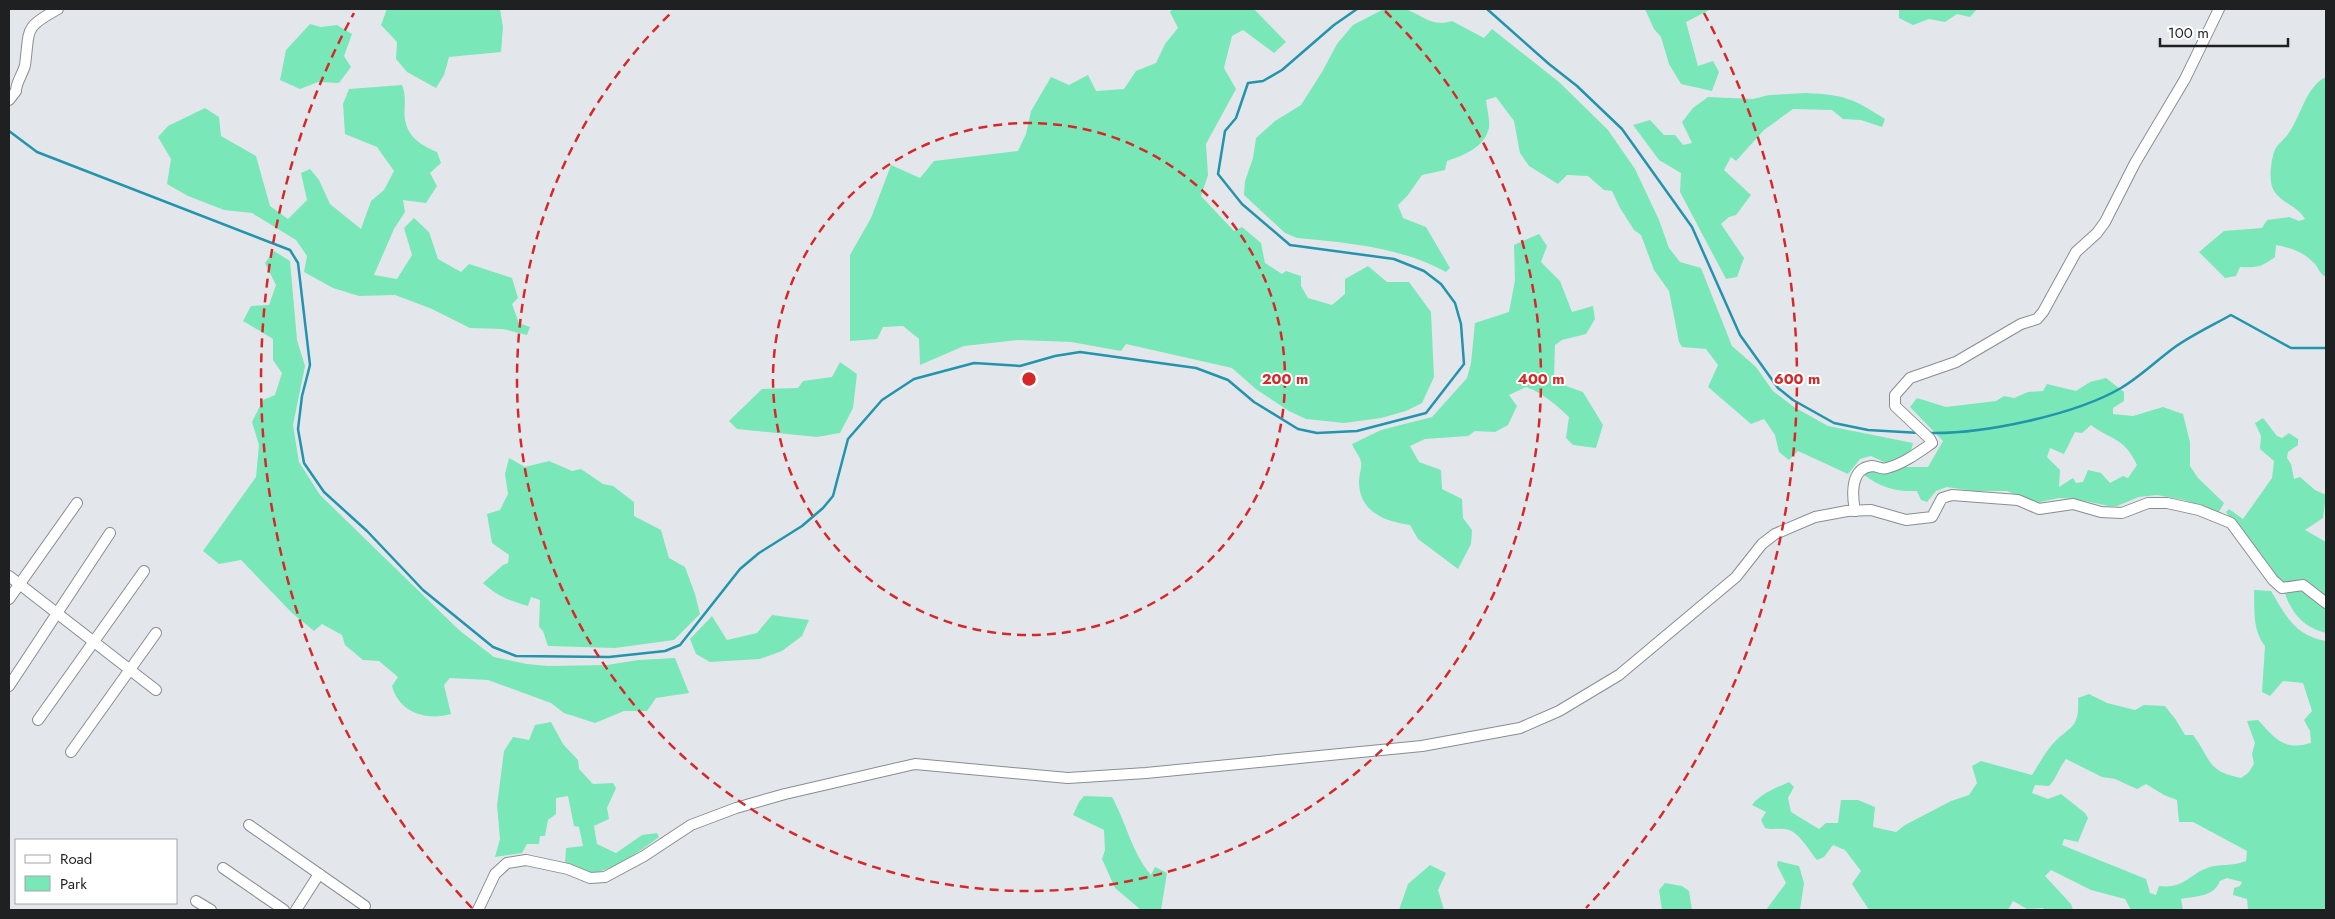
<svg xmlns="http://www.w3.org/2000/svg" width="2335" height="919" font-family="Jost,sans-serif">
  <rect width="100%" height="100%" fill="#e3e7ec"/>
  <g fill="#7ae7b9" fill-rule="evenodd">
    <path d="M387 9H500L503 27 501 52 449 57 444 75 436 88 407 72 396 59 397 42 381 25Z"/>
    <path d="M1172 9H1254L1286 42 1274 53 1243 30 1232 36 1224 68 1236 89 1206 144 1208 175 1201 196 1234 231 1242 227 1261 243 1265 263 1282 274 1286 271 1301 276V286L1308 298 1332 305 1345 294V279L1368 266 1387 282H1409L1431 312 1434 377 1422 403 1406 411 1381 418 1344 423 1306 419 1289 411 1257 390 1232 368 1126 344 1121 351 1071 342 1018 340 964 346 920 365 919 339 903 326 883 327 877 339 850 341V255L871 218 891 165 920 178 934 161 1018 151 1026 134 1031 111 1051 77 1069 85 1088 75 1096 91 1124 89 1136 71 1156 63 1165 44 1178 28 1170 12Z"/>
    <path d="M1384 9C1391 9 1402 7 1408 10 1425 17 1432 27 1452 21L1484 38 1492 29 1559 82 1608 130 1635 169 1659 220 1669 248 1680 262 1701 268 1732 346 1756 367 1773 391 1794 407 1828 426 1913 443 1911 451 1886 463 1871 456 1860 459 1848 474 1798 451 1789 460 1779 452 1775 435 1764 419 1751 424 1708 387 1718 365 1706 349 1682 347 1679 342 1669 291 1654 270 1641 235 1634 230 1620 208 1612 191 1604 190 1588 176 1567 175 1558 184 1529 166 1520 153 1514 121 1496 97 1486 100C1487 108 1490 120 1489 128 1484 148 1464 155 1447 161L1445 170 1422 175 1408 195 1398 205 1403 218 1426 227 1450 268 1446 272C1401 247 1348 243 1297 238L1285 233 1244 195 1245 181 1253 158 1256 138 1275 121 1301 105 1322 72 1337 44 1353 25Z"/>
    <path d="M1645 9H1711L1686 22 1698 66 1713 61 1719 72 1712 91 1681 84 1669 64 1661 37 1654 29Z"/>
    <path d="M1899 9H1977L1970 17 1957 14 1945 22 1929 19 1913 25 1899 18Z"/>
    <path d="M310 24 321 27 337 25 352 34 344 56 351 67 339 83 318 82 300 89 280 80 286 50Z"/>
    <path d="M2326 77V277C2318 273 2319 267 2313 262 2302 251 2290 248 2276 245L2275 257C2262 267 2256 268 2240 267L2236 276 2225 278 2199 252 2224 231 2262 228 2267 220 2289 217 2299 221 2305 219C2298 206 2281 203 2274 191 2268 182 2271 162 2274 152 2276 145 2284 140 2288 134 2301 117 2305 87 2326 77Z"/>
    <path d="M402 85C408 100 402 111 406 124 410 139 425 147 437 152L441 163 430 173 437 186 426 203 403 200 405 212 394 229 374 275 397 279 412 255 404 228 414 218 429 232 438 259 461 272 469 264 512 278 518 298 512 304 519 323 530 327 527 335 503 329 470 328 432 309 395 295 359 296 333 288 304 272 307 256 296 240 252 213 224 210 188 196 167 184 171 159 158 137 168 126 205 108 219 117 221 136 256 156 270 206 288 219 307 200 301 173 310 169 319 180 330 204 361 229 371 201 384 190 394 171 377 147 345 134 343 104 349 89Z"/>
    <path d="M1806 93C1845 95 1852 98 1885 119L1882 127 1861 120 1843 119 1832 110 1793 109 1764 130 1736 161 1731 157 1724 170 1751 195 1736 215 1729 217 1721 224 1744 258 1737 277 1726 279 1680 192 1681 173 1659 160 1633 125 1650 120 1664 135H1675L1683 145 1692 143 1682 122 1693 108 1708 97 1753 99 1769 95Z"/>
    <path d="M1539 234 1547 246 1541 262 1560 281 1572 312 1593 306 1595 319 1586 334 1562 340 1555 345 1554 377 1566 386 1583 392 1603 425 1596 448 1573 445 1566 438 1569 417C1556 405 1543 393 1526 387L1509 395 1517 406 1508 425 1495 432 1475 431 1468 436 1425 439 1410 446 1419 462 1441 470 1442 489 1462 499 1463 518 1472 530 1471 544 1458 569 1418 539 1410 525C1384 521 1359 512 1359 481 1359 475 1362 468 1361 462 1360 456 1354 450 1352 444L1381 430 1432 417 1467 378 1471 363 1475 323 1509 312 1515 280 1514 245Z"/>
    <path d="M274 251 290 261 297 340 305 366 293 425 299 462 320 495 459 630 494 657 527 664 548 666 607 665 638 660 675 658 689 693 656 698 647 711H624L595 723 564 713 551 703 488 680 450 678 444 685 451 714C427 721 399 713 392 686L398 677 379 661 363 660 345 645 342 635 322 624 314 631 292 613 241 560 219 564 203 551 256 477 259 445 252 422 263 400 275 395 282 373 273 360V339L243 321 251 306 269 305 276 285 265 263Z"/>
    <path d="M840 362 857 374 853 408 840 433 817 437 737 429 729 421 762 389 798 388 803 381 832 377Z"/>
    <path d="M2106 378 2124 392V401L2113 408V414L2133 416 2163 407 2183 414 2190 442V466L2198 478 2224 503 2219 512 2184 500 2157 495 2139 497 2117 506H2109L2075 499 2059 498 2036 503 2007 491H1974L1947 487 1936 491 1927 502 1921 500 1917 491C1896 492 1880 487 1864 475L1873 469 1888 472 1905 467H1928L1943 441 1910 407 1917 398 1946 407 1996 401 2004 396 2014 398 2028 392 2043 391 2047 384 2076 391 2090 382ZM2091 425C2112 441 2124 437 2137 465L2128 478 2123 476 2110 483 2101 473 2088 470 2083 482 2076 483 2073 478 2059 487 2060 470 2047 457 2050 448 2064 454 2075 432 2082 433Z"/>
    <path d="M2263 418 2277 436 2282 438 2289 433 2298 439V445L2288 452 2287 458 2291 464 2294 479 2300 477 2315 490 2326 495 2323 518 2305 530 2326 542V633C2310 629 2298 621 2290 605 2286 599 2285 590 2280 584 2277 579 2272 577 2269 572 2263 562 2264 553 2251 548L2226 512 2229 509 2243 519 2272 478 2274 461 2260 449 2261 436 2255 423Z"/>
    <path d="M509 458 525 467 549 461 572 471 581 469 603 484 613 486 634 502V516L661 530 669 558 685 567 695 594 700 614 674 640 615 648 548 646 543 631 539 627 540 600 531 597 528 606C510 601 497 596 483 583L503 565 508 563 509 555 492 543 487 514 500 510 508 494 505 474Z"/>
    <path d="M2254 590 2271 591C2286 616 2295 636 2326 641V910H2248L2247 899 2233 895 2234 888 2240 886 2242 882 2227 878 2220 881C2214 897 2196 896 2181 899L2183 910H2131L2125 899 2091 890 2051 870 2045 876 2071 904 2073 910H2044L2043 908 2027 909 2013 901 2008 910H1869L1852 884 1861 871 1845 850 1833 845 1824 857 1817 860C1809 851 1798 829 1784 829 1776 828 1772 830 1765 828L1761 820 1766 812 1752 805C1760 794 1776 788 1789 782L1794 787 1788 798 1791 812 1819 829 1826 823H1838L1841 800H1858L1875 807 1873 827 1896 832 1905 825 1951 801 1969 795 1977 783 1972 766 1981 761 2032 775C2038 766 2044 754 2051 746 2069 725 2080 731 2078 698L2089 694 2107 703 2135 710 2144 705 2165 706 2176 720 2185 735H2193C2212 760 2206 771 2241 778L2248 773 2254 764 2252 754 2255 743 2247 721 2258 720C2276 739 2283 751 2311 743L2310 731 2304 720 2312 711 2303 683 2283 681 2270 696 2262 692 2265 646C2252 629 2255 610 2254 590ZM2066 759 2102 777 2115 779 2137 789 2146 784 2164 795 2177 800 2179 822H2193L2247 851 2246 861C2231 867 2220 863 2207 868 2187 876 2184 889 2159 886L2156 895 2150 893 2146 879 2062 845 2064 839 2078 842 2088 818 2085 813 2061 794 2048 799 2032 793 2035 785 2049 786C2055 781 2059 768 2066 759Z"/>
    <path d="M772 615 809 620 802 636 782 651 760 659 710 662 696 654 690 639 712 616 727 640 757 633Z"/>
    <path d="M551 722 563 744 578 760 579 769 593 784 613 783 616 788 607 808 609 819 594 826 597 844 616 853 642 835 657 833 659 837C641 850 608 875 586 873 579 872 571 867 565 864L566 848 583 846 579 827 574 826 568 796 556 798V814L548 820 545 836H540L539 844H527L522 853 495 857 500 839 497 805 504 751 513 737 529 740 535 725Z"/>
    <path d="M1084 796 1112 797C1126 822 1132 853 1151 875L1155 867 1167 873 1161 910H1141L1115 888 1102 859 1105 850 1104 830 1073 815 1079 802Z"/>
    <path d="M1778 861 1799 866 1804 883 1800 910H1766L1786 883 1777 865Z"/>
    <path d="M1430 865 1446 873 1438 890 1444 910H1399L1408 884Z"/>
    <path d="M1665 883 1682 886 1689 891 1692 910H1662L1659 890Z"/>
  </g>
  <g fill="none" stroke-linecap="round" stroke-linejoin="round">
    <g stroke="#2294ab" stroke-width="2.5">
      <path d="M1487 9 1549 64 1577 86 1622 129 1692 227 1740 335 1778 388 1793 400 1834 423 1868 430 1920 433"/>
      <path d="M9 131 37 152 290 250 298 263 310 365 302 396 298 429 304 463 324 492 367 531 423 590 493 647 516 656 609 657 665 651 680 645 740 569 759 553 802 526 823 508 833 496 848 439 882 400 914 379 974 363 1020 366 1055 356 1080 352 1196 368 1228 380 1254 402 1298 429 1317 433 1357 431 1426 413 1464 364 1461 324 1455 303 1441 284 1424 271 1394 259 1290 245 1242 204 1218 174 1225 131 1236 118 1248 83 1263 81 1282 70 1334 25 1357 9"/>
      <path d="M1930 433C1983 434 2075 415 2121 388 2140 377 2157 360 2175 347 2192 335 2213 325 2231 315L2291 348H2326"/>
    </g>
    <defs>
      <g id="minor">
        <path d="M9 100 16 91C16 82 23 74 25 65 30 29 23 28 58 9"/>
        <path d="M1855 511C1852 495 1850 468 1872 466 1878 466 1882 470 1887 468 1903 464 1919 452 1932 443L1930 439 1895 406V395L1910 378 1956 362 2021 324 2037 319 2043 312 2076 252 2097 233 2105 222 2135 163 2185 79 2219 9"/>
        <path d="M9 576 156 690"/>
        <path d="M9 599 77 503"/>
        <path d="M9 686 110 533"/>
        <path d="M38 720 144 571"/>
        <path d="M71 752 156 633"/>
        <path d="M249 825 365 906"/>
        <path d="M223 868 284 910"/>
        <path d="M196 901 211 910"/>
        <path d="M296 910 319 874"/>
        <path d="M478 910 495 874 507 863 526 860 568 869 590 878 605 877 644 856 691 825 736 808 785 794 915 764 1068 778 1146 773 1422 746 1520 728 1559 711 1619 675 1736 577 1762 544 1775 534 1815 517 1847 511 1871 510 1906 520 1932 517 1942 498 1952 495 2018 500 2039 509 2073 504 2101 512 2122 513 2148 503H2167L2199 510 2231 523 2273 580 2282 588 2303 585 2326 603"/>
      </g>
    </defs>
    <use href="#minor" stroke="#898d92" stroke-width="12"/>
    <use href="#minor" stroke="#fff" stroke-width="10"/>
  </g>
  <g fill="none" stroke="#d62828" stroke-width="2.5" stroke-dasharray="9 6">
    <circle cx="1029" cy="379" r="256"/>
    <path d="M1385 11A512 512 0 1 1 673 11"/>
    <path d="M472 908A768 768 0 0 1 354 13M1704 13A768 768 0 0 1 1586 908"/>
  </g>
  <circle cx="1029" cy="379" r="8" fill="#d62828" stroke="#fff" stroke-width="2.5"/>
  <g font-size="15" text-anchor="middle" font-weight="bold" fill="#d62828" stroke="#fff" stroke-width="4" stroke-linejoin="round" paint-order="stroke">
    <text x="1285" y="384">200 m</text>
    <text x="1541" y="384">400 m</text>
    <text x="1797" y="384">600 m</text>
  </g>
  <rect width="2335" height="919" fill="none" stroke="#1f2022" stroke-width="20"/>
  <rect x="15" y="839" width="162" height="65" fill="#ffffff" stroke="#a5a6a7"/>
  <rect x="25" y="855" width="25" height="8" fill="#ffffff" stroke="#a5a6a7"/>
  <text x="60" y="864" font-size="15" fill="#1f2022">Road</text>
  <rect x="25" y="876" width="25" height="15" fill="#7ae7b9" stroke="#a5a6a7"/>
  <text x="60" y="889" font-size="15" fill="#1f2022">Park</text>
  <path d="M2160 38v8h128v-8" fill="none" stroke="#1f2022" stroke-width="2.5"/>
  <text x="2168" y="38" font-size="15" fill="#1f2022" stroke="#ffffff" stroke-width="4" paint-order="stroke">100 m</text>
</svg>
